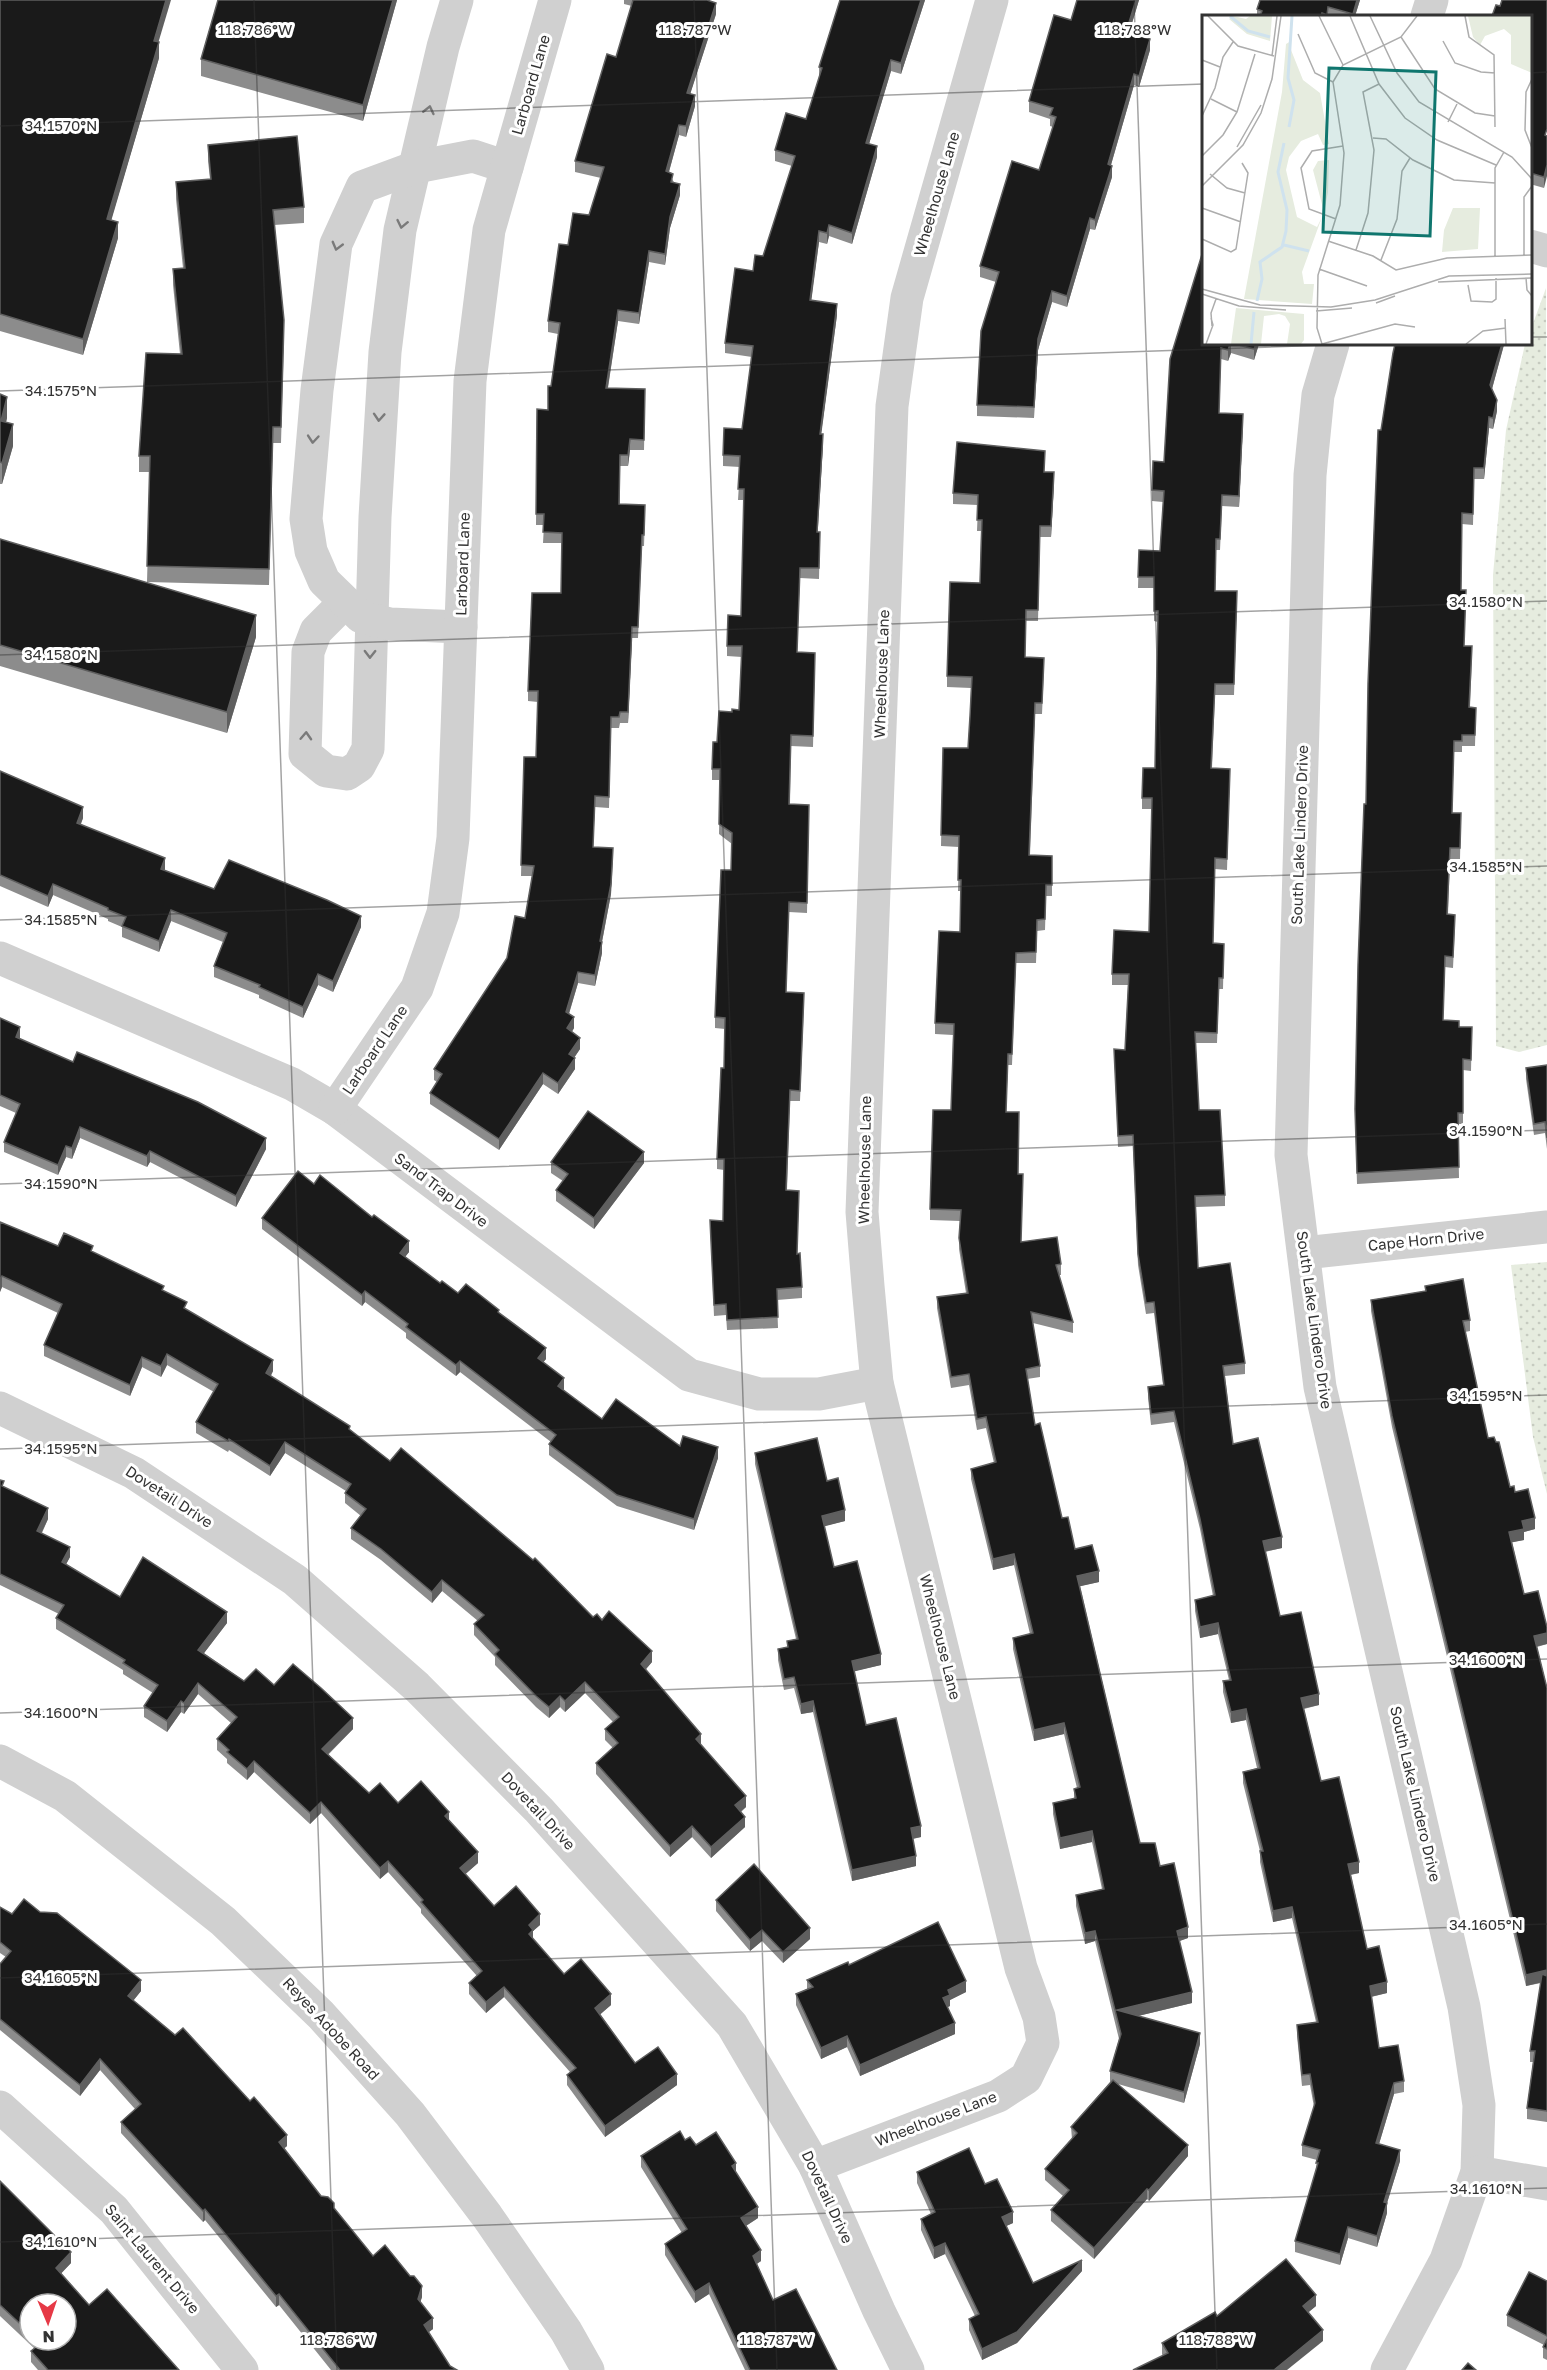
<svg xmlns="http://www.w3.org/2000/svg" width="1547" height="2370" font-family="'Golos Text',sans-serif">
  <defs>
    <pattern id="grass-dots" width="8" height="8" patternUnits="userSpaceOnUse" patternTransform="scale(1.5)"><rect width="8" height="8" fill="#e6ecdf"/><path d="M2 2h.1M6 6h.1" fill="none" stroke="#c6cbc0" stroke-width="1.8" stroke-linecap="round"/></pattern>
  </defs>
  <rect width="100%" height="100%" fill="#fff"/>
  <g fill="url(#grass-dots)">
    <path d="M1546 288 1547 1045 1519 1052 1496 1046 1493 575 1506 430 1525 344H1530L1531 329Z"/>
    <path d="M1547 1262V1494L1533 1437 1511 1265Z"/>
  </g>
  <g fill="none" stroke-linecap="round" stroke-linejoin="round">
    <g stroke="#d0d0d0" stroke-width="33">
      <path d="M1427 16 1432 0"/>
      <path d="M1530 246 1547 251"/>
      <path d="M1333 344 1318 395 1310 475 1291 1155 1320 1387 1464 2007 1479 2105 1477 2172 1446 2260 1387 2370"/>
      <path d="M345 602 316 631 308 652 305 754 326 771 347 774 359 766 368 749 375 517 385 352 400 230 443 47 457 0"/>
      <path d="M461 627 390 624 361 617 324 581 311 551 306 519 317 390 336 244 362 187 416 167 473 156 507 167"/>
      <path d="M0 958 292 1084 335 1109 689 1375 759 1394H819L877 1383"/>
      <path d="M335 1109 417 988 443 913 453 838 470 381 489 230 555 0"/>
      <path d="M1304 1253 1547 1227"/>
      <path d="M0 1408 134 1473 295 1580 417 1687 539 1810 732 2025 815 2166 879 2311 908 2370"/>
      <path d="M0 1761 65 1796 223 1921 321 2015 410 2114 487 2216 566 2331 588 2370"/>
      <path d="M0 2107 114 2210 242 2370"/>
      <path d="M815 2166 998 2096 1026 2078 1043 2043 1039 2017 1021 1968 877 1383 868 1286 862 1212 892 406 907 298 992 0"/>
      <path d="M1477 2172 1547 2184"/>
    </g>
  </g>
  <g fill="#8c8c8c" fill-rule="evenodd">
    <path d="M0 0 159 42V58L111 220 118 238 83 355 0 331Z"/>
    <path d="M218 0H397L363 121 201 76V59Z"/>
    <path d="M624 0H707L716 14 690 94 695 106 686 137 679 135 669 172 680 195 670 228 665 265 649 262 639 324 618 321 608 388 645 400 644 450H630L628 466H620V504L645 516 644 546H642L638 638H632L628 723H620L619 728H611L609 808 595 807 593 847 613 859 611 894 602 942V953L595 986 578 983 569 1014 574 1028 572 1032 580 1049 574 1058 575 1069 558 1094 543 1084 499 1150 430 1104V1093L437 1082 434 1080V1069L507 958 525 918 532 876H521L524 757H536L538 702 528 701V691L561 593 562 543H543L544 525H536L537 409 548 410 558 334 548 332V321L568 245 589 215 601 178 575 172V161L616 57 632 6 624 4Z"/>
    <path d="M840 0H925L901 74 891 71 869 144 877 157 852 244 829 236 827 244 819 242 811 300 837 315 821 434 823 445 817 532H820L819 579 800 578 797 652 815 653 813 747 791 746 790 804 809 805 807 913 789 912 786 992 804 1004 800 1101H790L787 1190 802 1287V1298L777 1300 778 1328 727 1330 726 1315 714 1316 710 1220 723 1221 724 1170 717 1169V1159L724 1068 725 1029 715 1028V1017L731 870 732 844 719 834 720 780H712V769L717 742 732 712 739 710 742 657 727 656V646L741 616 744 500H738L740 467 723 466V455L742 429 752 357 725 353V343L753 271 763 256 792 166 775 161V150L806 119 819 78V67Z"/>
    <path d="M1077 0H1139L1129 33 1150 50 1139 87 1134 85 1111 165 1112 177 1095 230 1090 229 1067 307 1052 302 1038 350 1034 418 977 416V405L996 282 980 277V266L1039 170 1053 127 1050 126V119L1029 112V101L1071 20Z"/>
    <path d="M1360 0 1355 16H1257V9Z"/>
    <path d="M1547 0 1544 188 1530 184V16L1500 6Z"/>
    <path d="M208 145 304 207V223L274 225 284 337 281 443H273L269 585 147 582 150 472H139V456L180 354 173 285V269L183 268 176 199V182L210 179 208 161Z"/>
    <path d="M1203 344H1259L1254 360 1231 353 1228 361 1221 359 1219 413 1243 425 1239 507 1222 506 1220 550H1216L1215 591 1237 602 1234 695H1215L1212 768 1230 769 1227 870 1215 869 1213 943 1224 944 1223 989H1219L1217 1043H1195L1199 1110 1225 1195V1206L1196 1207 1198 1268 1245 1363V1374L1225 1376 1233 1444 1282 1548 1265 1552 1280 1616 1319 1705 1304 1709 1321 1781 1359 1873 1351 1875 1367 1949 1387 1993 1371 1997 1379 2048 1404 2081V2092L1394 2094 1379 2144 1400 2161 1387 2203V2213L1377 2247 1348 2238 1340 2265 1295 2252V2241L1316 2170 1317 2160 1302 2156V2145L1314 2107 1310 2085 1302 2086 1297 2036V2025L1316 2022 1292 1918 1273 1922 1260 1862V1851L1243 1783V1772L1257 1768 1246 1720 1231 1723 1223 1692V1681L1229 1680 1218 1634 1200 1638 1195 1611V1600L1213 1596 1200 1529 1174 1422 1151 1425 1148 1398V1387L1163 1385 1154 1313 1146 1314 1138 1265 1133 1146 1118 1147 1114 1049 1125 1050 1128 985H1112V974L1149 932 1152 809H1142V798L1155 768 1158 622 1154 621V588H1138L1139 550 1160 551 1163 502 1152 501V490L1164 462Z"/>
    <path d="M1504 344 1492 389 1497 411 1493 429 1489 428 1484 479H1474L1473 525 1462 524 1461 590 1464 646 1472 657 1470 707 1476 708 1475 746H1462V752H1454L1452 813H1461L1460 859H1450L1448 914 1455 926 1453 968 1445 967 1443 1020 1459 1027H1472L1471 1071 1463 1070V1124H1458L1459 1178 1357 1184 1355 1109 1381 430Z"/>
    <path d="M0 394 7 418 6 422 13 446 2 484H0Z"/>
    <path d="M1044 472 1054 483 1051 537H1040L1038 621H1026L1025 657 1044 669 1042 714H1035L1030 855 1052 856V896H1046L1045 930 1037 931 1036 963H1016L1012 1065H1008L1006 1112 1018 1174 1021 1242 1061 1264V1275H1059L1073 1322V1333L1033 1323 1040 1366V1377L1027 1379 1035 1425 1062 1518 1075 1549 1099 1582 1080 1586 1140 1843 1160 1866 1188 1938 1179 1941 1192 2003 1138 2016 1200 2044 1184 2103 1118 2084 1188 2156 1149 2201 1147 2199 1094 2259 1051 2221V2210L1063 2196 1045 2180V2169L1072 2139 1071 2127 1110 2082V2071L1119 2039 1095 1941 1085 1944 1076 1906V1895L1102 1889 1092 1842 1060 1849 1053 1814V1803L1074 1799V1789L1077 1788 1064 1734 1034 1741 1013 1649V1638L1030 1634 1014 1565 993 1570 971 1479V1469L994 1463 986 1428 977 1430 969 1385 951 1388 937 1308V1297L966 1293 959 1249 960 1221 930 1220V1209L951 1110 953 1035 935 1034V1023L960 932 961 891H958L959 847 941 846 943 748H968L970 716 971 688 947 687V676L980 583 981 531H977L978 505 953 504V493Z"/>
    <path d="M0 539 256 637 227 733 0 666Z"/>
    <path d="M0 771 83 818 81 824 165 869 164 870 214 889 361 927 333 992 318 985 303 1018 259 998V995L214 977V966L223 942 171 921 159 952 122 937V927L108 921V919L53 895 48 907 0 886Z"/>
    <path d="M0 1018 20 1038V1039L266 1149 236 1207 150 1162 147 1167 80 1138 72 1159 66 1157 58 1175 4 1152V1142L16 1113 0 1106Z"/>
    <path d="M1547 1065V1149L1545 1133 1534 1135 1526 1079V1068Z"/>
    <path d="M551 1162 644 1163 594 1229 556 1201V1190L563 1181 551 1173Z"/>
    <path d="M314 1184 409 1252 405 1257 440 1283 499 1314 546 1359 543 1362 564 1389 563 1390 602 1419 718 1458 694 1530 617 1506 549 1455V1444L551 1442 460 1372 456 1376 406 1338V1333L365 1302 362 1306 262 1229V1218Z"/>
    <path d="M0 1222 58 1246 93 1252 164 1291 187 1310 273 1371 271 1376 350 1430 593 1617 602 1620 652 1662 645 1670 746 1807 741 1812 745 1827 711 1858 692 1837 670 1857 596 1774V1763L613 1748 605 1740V1729L613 1722 585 1693 565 1712 560 1707 549 1718 536 1707 495 1665V1657L474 1635V1624L478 1621 442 1591 432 1603 381 1560 351 1539V1528L361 1516 345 1503V1493L346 1491 285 1453 270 1476 229 1450 228 1452 196 1433V1422L214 1392 167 1365 161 1377 142 1367 130 1396 44 1356V1345L58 1313 2 1287 0 1292Z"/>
    <path d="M1425 1286 1470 1320V1331L1465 1332 1488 1438 1510 1487 1515 1492 1535 1529 1524 1532V1540L1512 1542 1524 1594 1547 1644 1537 1647 1547 1688V2122L1527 2119V2108L1533 2062H1530V2051L1541 1983 1526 1986 1392 1427 1371 1311V1300L1425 1291Z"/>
    <path d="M755 1453 827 1481 845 1521 824 1526 834 1567 881 1665 854 1671 866 1725 921 1837 913 1839 916 1866 852 1881 813 1712 801 1714 794 1688 784 1690 778 1660V1649L787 1647V1641L796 1639 755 1464Z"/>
    <path d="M0 1480 4 1487 48 1519 42 1533 70 1557 66 1564 120 1597 227 1623 204 1653 244 1681 274 1685 353 1729 328 1755 369 1793 449 1821 478 1863 465 1874 494 1906 540 1925 533 1931V1939L564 1974 611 2005 600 2014 635 2063 677 2085 605 2137 567 2085V2075L570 2072 504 1997 486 2013 469 1994V1983L477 1976 421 1913V1909L388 1872 380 1879 321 1813 310 1824 254 1772 247 1780 227 1763V1759L217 1750V1739L231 1723 198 1694 184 1714 181 1712 167 1732 144 1717V1706L153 1693 123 1674V1670L56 1629V1618L59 1614 0 1585Z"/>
    <path d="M716 1900 810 1939 783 1963 762 1941 750 1951 716 1911Z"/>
    <path d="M0 1907 12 1914 40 1912 141 1991 133 2001 287 2146 284 2148 321 2196 334 2208 373 2256 422 2297 420 2302 433 2329 428 2332 450 2366 457 2370H331L279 2305 276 2307 205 2220 203 2222 121 2133V2122L135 2109 100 2070 80 2096 0 2030V1964L6 1957 0 1953Z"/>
    <path d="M849 1965 966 1992 950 2000V2006L948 2007 955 2034 860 2076 847 2047 821 2059 796 2005V1994L807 1989V1980Z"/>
    <path d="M685 2140 696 2145 736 2172 758 2218 746 2226 761 2261 757 2264 773 2300 837 2370H745L709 2294 695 2303 665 2255V2244L682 2233 641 2167V2156Z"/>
    <path d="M917 2172 985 2184 1013 2223 1006 2226 1033 2283 1082 2271 1017 2343 982 2360 969 2330V2319L975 2316 945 2254 934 2259 921 2230V2219L931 2214 917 2183Z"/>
    <path d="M0 2181 71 2263 61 2273 89 2305 179 2370H38L31 2362V2351L35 2349 0 2316ZM30 2304 66 2340H30Z"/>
    <path d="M1547 2281V2360L1543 2358V2347L1544 2345 1507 2326V2315Z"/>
    <path d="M1316 2306 1308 2312 1323 2341 1163 2356 1162 2354V2343L1217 2316Z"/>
  </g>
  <g fill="#5f5f5f">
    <path d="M166 0H171L154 57V41Z"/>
    <path d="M393 0H397L363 121V105Z"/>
    <path d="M921 0H925L901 74V63Z"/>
    <path d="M1136 0H1139L1126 43V32Z"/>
    <path d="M1357 0H1360L1355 16H1353Z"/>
    <path d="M716 3V14L687 104V93Z"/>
    <path d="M1150 39V50L1139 87V76Z"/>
    <path d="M159 42V58L107 235V219Z"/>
    <path d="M891 60V71L866 154V143Z"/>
    <path d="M1134 74V85L1108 175V164Z"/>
    <path d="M695 95V106L686 137V126Z"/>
    <path d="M679 125V135L666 182V171Z"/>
    <path d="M877 146V157L852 244V233Z"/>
    <path d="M1547 165V176L1544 188V177Z"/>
    <path d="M1112 166V177L1095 230V220Z"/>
    <path d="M680 184V195L670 228 665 265V254L670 217Z"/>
    <path d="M1090 218V229L1067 307V296Z"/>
    <path d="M118 222V238L83 355V339Z"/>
    <path d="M829 225V236L827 244V233Z"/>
    <path d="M819 231V242L810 311V300Z"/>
    <path d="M649 251V262L639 324V313Z"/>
    <path d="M1052 291V302L1038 350 1034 418 1038 339Z"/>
    <path d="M837 304V315L820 444V434Z"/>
    <path d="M618 310V321L606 399V388Z"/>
    <path d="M1231 344V353L1228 361V350Z"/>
    <path d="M1256 344H1259L1254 360V349Z"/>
    <path d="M1502 344H1504V345L1490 396V385Z"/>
    <path d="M7 397V418L1 442V421Z"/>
    <path d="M1497 400V411L1493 429V418Z"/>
    <path d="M1243 414V425L1239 507V496Z"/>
    <path d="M1489 417V428L1484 479V468Z"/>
    <path d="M13 424V446L2 484V463Z"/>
    <path d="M823 434V445L817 543V532Z"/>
    <path d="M630 439V450L628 466V455Z"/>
    <path d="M1054 472V483L1051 537V526Z"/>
    <path d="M256 615V637L227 733V712Z"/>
    <path d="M632 627V638L628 723V712Z"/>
    <path d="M83 807V818L77 833V823Z"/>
    <path d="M613 848 611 894 600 952V941Z"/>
    <path d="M165 858V869L161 879V869Z"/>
    <path d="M53 884V895L48 907V896Z"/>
    <path d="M171 910V921L159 952V941Z"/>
    <path d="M361 916V927L333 992V981Z"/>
    <path d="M602 942V953L595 986V975Z"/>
    <path d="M578 972V983L566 1023V1012Z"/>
    <path d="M318 974V985L303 1018V1007Z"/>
    <path d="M574 1017V1028L567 1039V1028Z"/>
    <path d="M20 1027V1038L16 1048V1037Z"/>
    <path d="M580 1038V1049L569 1065V1054Z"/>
    <path d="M575 1058V1069L558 1094V1083Z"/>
    <path d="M543 1073V1084L499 1150V1139Z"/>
    <path d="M80 1127V1138L72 1159V1148Z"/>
    <path d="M266 1138V1149L236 1207V1196Z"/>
    <path d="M66 1146V1157L58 1175V1165Z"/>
    <path d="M150 1151V1162L147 1167V1156Z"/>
    <path d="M644 1152V1163L594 1229V1218Z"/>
    <path d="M409 1241V1252L400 1263V1253Z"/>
    <path d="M2 1276V1287L0 1292V1281Z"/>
    <path d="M365 1291V1302L362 1306V1295Z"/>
    <path d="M546 1348V1359L538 1369V1358Z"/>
    <path d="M167 1354V1365L161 1377V1366Z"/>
    <path d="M142 1357V1367L130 1396V1385Z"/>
    <path d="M273 1360V1371L266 1384V1373Z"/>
    <path d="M460 1361V1372L456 1376V1365Z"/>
    <path d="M564 1378V1389L558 1397V1386Z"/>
    <path d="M285 1442V1453L270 1476V1466Z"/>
    <path d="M718 1447V1458L694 1530V1519Z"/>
    <path d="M48 1508V1519L37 1542V1531Z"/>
    <path d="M845 1510V1521L822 1527V1516Z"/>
    <path d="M1535 1518V1529L1524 1532V1540L1509 1543V1532L1522 1521Z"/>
    <path d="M1282 1537V1548L1263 1552V1541Z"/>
    <path d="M70 1547V1557L62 1572V1562Z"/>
    <path d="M1014 1554V1565L993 1570V1559Z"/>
    <path d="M1099 1571V1582L1077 1587V1576Z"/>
    <path d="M442 1580V1591L432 1603V1592Z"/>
    <path d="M227 1612V1623L198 1661V1650Z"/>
    <path d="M1218 1623V1634L1200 1638V1627Z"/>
    <path d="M1547 1633V1644L1534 1647V1636Z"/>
    <path d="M652 1651V1662L641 1675V1664Z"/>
    <path d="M881 1654V1665L852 1672V1661Z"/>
    <path d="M585 1682V1693L565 1712V1701Z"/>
    <path d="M198 1683V1694L184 1714V1703Z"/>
    <path d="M1319 1694V1705L1301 1709V1698Z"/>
    <path d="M560 1696V1707L549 1718V1707Z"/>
    <path d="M181 1701V1712L167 1732V1721Z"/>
    <path d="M813 1701V1712L801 1714V1704Z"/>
    <path d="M1246 1709V1720L1231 1723V1712Z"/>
    <path d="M353 1718V1729L322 1760V1749Z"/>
    <path d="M1064 1723V1734L1034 1741V1730Z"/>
    <path d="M701 1734V1745L696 1739Z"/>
    <path d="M254 1761V1772L247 1780V1769Z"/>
    <path d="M746 1796V1807L735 1816V1805Z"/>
    <path d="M321 1802V1813L310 1824V1813Z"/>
    <path d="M449 1812V1823L445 1816Z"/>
    <path d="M745 1817V1827L711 1858V1847Z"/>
    <path d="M692 1826V1837L670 1857V1846Z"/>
    <path d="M921 1826V1837L911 1839V1828Z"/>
    <path d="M1092 1831V1842L1060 1849V1838Z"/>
    <path d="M478 1852V1863L460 1879V1868Z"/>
    <path d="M916 1856V1866L852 1881V1870Z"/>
    <path d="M388 1861V1872L380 1879V1868Z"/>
    <path d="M1359 1862V1873L1348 1875V1864Z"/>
    <path d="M1292 1907V1918L1273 1922V1911Z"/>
    <path d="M540 1914V1925L533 1931V1941L529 1945V1925Z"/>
    <path d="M1188 1927V1938L1177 1942V1931Z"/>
    <path d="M810 1928V1939L783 1963V1952Z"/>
    <path d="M762 1930V1941L750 1951V1940Z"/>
    <path d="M1095 1931V1941L1085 1944V1933Z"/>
    <path d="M1547 1970V1981L1526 1986V1975Z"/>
    <path d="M141 1980V1991L128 2007V1996Z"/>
    <path d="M966 1981V1992L950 2000V2006L943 2009V1998L948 1990Z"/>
    <path d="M1387 1982V1993L1370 1997V1986Z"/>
    <path d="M504 1987V1997L486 2013V2002Z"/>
    <path d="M1192 1992V2003L1117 2021V2010Z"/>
    <path d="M611 1994V2005L595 2019V2008Z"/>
    <path d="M955 2023V2034L860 2076V2065Z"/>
    <path d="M1200 2033V2044L1184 2103V2092Z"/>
    <path d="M847 2036V2047L821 2059V2048Z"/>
    <path d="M100 2059V2070L80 2096V2085Z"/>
    <path d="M677 2074V2085L605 2137V2126Z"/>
    <path d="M1394 2083V2094L1376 2154V2143Z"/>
    <path d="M287 2135V2146L279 2153V2142Z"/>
    <path d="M1188 2145V2156L1149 2201V2190Z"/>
    <path d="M1400 2150V2161L1387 2203V2213L1377 2247V2236L1384 2202Z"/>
    <path d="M736 2163V2174L732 2166Z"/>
    <path d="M1147 2189V2199L1094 2259V2248Z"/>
    <path d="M758 2207V2218L741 2229V2218Z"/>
    <path d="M205 2209V2220L203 2222V2211Z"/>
    <path d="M1013 2212V2223L1002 2228V2217Z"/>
    <path d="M1348 2227V2238L1340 2265V2254Z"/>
    <path d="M945 2243V2254L934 2259V2248Z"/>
    <path d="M761 2250V2261L753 2266V2256Z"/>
    <path d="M71 2252V2263L56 2279V2268Z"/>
    <path d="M1082 2260V2271L1017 2343 982 2360V2349Z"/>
    <path d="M709 2283V2294L695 2303V2292Z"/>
    <path d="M422 2286V2297L418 2310V2299Z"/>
    <path d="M279 2294V2305L276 2307V2296Z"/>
    <path d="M1316 2295V2306L1303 2317V2306Z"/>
    <path d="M433 2318V2329L424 2336V2325Z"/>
    <path d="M1323 2330V2341L1287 2370H1274Z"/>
  </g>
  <g fill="#1a1a1a" stroke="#5f5f5f" stroke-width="1.5">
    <path d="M0 0H166L154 41 159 42 107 219 118 222 83 339 0 314Z"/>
    <path d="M218 0H393L363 105 201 59Z"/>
    <path d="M633 0H707L716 3 687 93 695 95 686 126 679 125 666 171 673 174 671 182 680 184 670 217 665 254 649 251 639 313 618 310 606 388 645 389 644 440 630 439 628 455H620L619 504 645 505 644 535H642L638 627H632L628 712H620L619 717H611L609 797 595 796 593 847 613 848 611 884 600 941 602 942 595 975 578 972 566 1012 574 1017 567 1028 580 1038 569 1054 575 1058 558 1083 543 1073 499 1139 430 1093 442 1074 434 1069 507 958 515 916 525 918 534 866 521 865 524 757H536L538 691H528L532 593H561L562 533 543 532 544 514H536L537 409 548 410V386H551L560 323 548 321 559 244 568 245 573 213 589 215 604 167 575 161 607 54 616 57Z"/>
    <path d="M840 0H921L901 63 891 60 866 143 877 146 852 233 829 225 827 233 819 231 810 300 837 304 820 434H823L817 532H820L819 568H800L797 652 815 653 813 736 791 735 789 804 809 805 807 903 789 902 786 992 804 993 800 1091 790 1090 786 1190 799 1191 797 1254 800 1253 802 1287 777 1289 778 1317 727 1320 726 1304 714 1305 710 1220 723 1221 724 1159H717L721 1068H724L725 1018 715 1017 721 870H731L732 833 719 824 720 769H712L713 742H717L719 711 732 712V709L739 710 742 646H727L728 615 741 616 744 489H738L740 456 723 455 724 428 742 429 753 346 725 343 735 268 753 271 755 255 763 256 795 156 775 150 786 113 806 119 822 68 819 67Z"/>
    <path d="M1077 0H1136L1126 32 1150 39 1139 76 1134 74 1108 164 1112 166 1095 220 1090 218 1067 296 1052 291 1038 339 1034 407 977 405 981 331 999 272 980 266 1012 161 1039 170 1056 117 1050 115 1053 108 1029 101 1054 15 1071 20Z"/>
    <path d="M1260 0H1357L1353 14 1328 7 1327 15 1322 13 1321 16H1260L1262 11 1257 9Z"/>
    <path d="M1502 0H1547V129L1545 135 1547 136V165L1544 177 1530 173V16H1492L1496 5 1500 6Z"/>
    <path d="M297 136 304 207 273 210 284 320 281 427H273L269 569 147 566 150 456H139L146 353 182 354 173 269 185 268 176 182 211 179 208 145Z"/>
    <path d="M1203 251V344H1230L1228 350 1221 348 1219 413 1243 414 1239 496 1222 495 1220 539H1216L1215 591H1237L1234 684H1215L1211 768 1230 769 1227 859 1215 858 1213 943 1224 944 1223 978H1219L1217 1033 1195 1032 1199 1110H1220L1225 1195 1195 1196 1198 1268 1230 1263 1245 1363 1223 1366 1233 1444 1258 1438 1282 1537 1263 1541 1280 1616 1301 1612 1319 1694 1301 1698 1321 1781 1339 1777 1359 1862 1348 1864 1367 1949 1379 1946 1387 1982 1370 1986 1379 2048 1398 2045 1404 2081 1394 2083 1376 2143 1400 2150 1384 2202 1387 2203 1377 2236 1348 2227 1340 2254 1295 2241 1318 2163H1316L1320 2150 1302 2145 1315 2103 1310 2074 1302 2075 1297 2025 1318 2022 1292 1907 1273 1911 1260 1851H1263L1243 1772 1260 1768 1246 1709 1231 1712 1223 1681 1231 1680 1218 1623 1200 1627 1195 1600 1215 1595 1200 1519 1174 1411 1151 1414 1148 1387 1164 1385 1154 1302 1146 1303 1138 1254 1133 1135 1118 1136 1114 1049 1125 1050 1129 974H1112L1114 930 1149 932 1152 798H1142L1143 768H1155L1158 611H1154V577H1138L1139 550 1160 551 1164 491 1152 490 1153 461 1164 462 1170 359Z"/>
    <path d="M1235 344H1256L1254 349Z"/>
    <path d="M1395 344H1502L1490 385 1497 400 1493 418 1489 417 1484 468H1474L1473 514 1462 513 1461 590H1466L1464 646H1472L1469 707 1476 708 1475 735H1462V741H1454L1452 813H1461L1460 848H1450L1447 914 1455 915 1453 957 1445 956 1443 1020 1459 1021V1027H1472L1471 1060 1463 1059V1113H1458L1459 1167 1357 1173 1355 1109 1358 965 1364 804H1366L1368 684 1378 430H1381L1393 353Z"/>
    <path d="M0 394 7 397 1 421 13 424 2 463 0 462Z"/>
    <path d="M957 442 1045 451 1044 472H1054L1051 526H1040L1038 610H1026L1025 657 1044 658 1042 703H1035L1029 855 1052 856V885H1046L1045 919 1037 920 1036 952 1016 953 1012 1054H1008L1006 1112H1019L1018 1174H1023L1021 1242 1057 1237 1061 1264 1056 1265 1073 1322 1031 1312 1040 1366 1026 1369 1035 1425 1040 1423 1062 1518 1068 1517 1075 1549 1092 1545 1099 1571 1077 1576 1140 1843H1155L1160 1866 1174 1863 1188 1927 1177 1931 1192 1992 1117 2010 1200 2033 1184 2092 1110 2071 1121 2034 1095 1931 1085 1933 1076 1895 1104 1889 1092 1831 1060 1838 1053 1803 1076 1798 1074 1789 1080 1787 1064 1723 1034 1730 1013 1638 1033 1633 1014 1554 993 1559 971 1469 996 1462 986 1417 977 1419 969 1374 951 1377 937 1297 968 1293 959 1238 961 1210 930 1209 933 1110H951L954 1024 935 1023 939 931 960 932 961 880H958L959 836 941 835 943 748H968L970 716 972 677 947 676 950 582 980 583 982 520H977L978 495 953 493Z"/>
    <path d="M0 539 256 615 227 712 0 645Z"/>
    <path d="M0 771 83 807 77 823 165 858 161 869 214 889 229 860 327 900 361 916 333 981 318 974 303 1007 259 987 260 985 214 966 227 933 171 910 159 941 122 926 126 917 108 910V908L53 884 48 896 0 875Z"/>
    <path d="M0 1018 20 1027 16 1037 73 1062 77 1052 198 1102 266 1138 236 1196 150 1151 147 1156 80 1127 72 1148 66 1146 58 1165 4 1142 20 1104 0 1095Z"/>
    <path d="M1547 1065V1138L1545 1122 1534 1124 1526 1068Z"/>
    <path d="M588 1111 644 1152 594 1218 556 1190 568 1174 551 1162Z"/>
    <path d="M298 1171 314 1184 320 1175 372 1217 374 1215 409 1241 400 1253 440 1283 442 1281 458 1293 466 1284 499 1310 498 1312 546 1348 538 1358 564 1378 558 1386 602 1419 616 1399 680 1446 683 1436 718 1447 694 1519 617 1495 549 1444 556 1435 460 1361 456 1365 406 1327 408 1324 365 1291 362 1295 262 1218Z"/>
    <path d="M0 1222 58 1246 64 1233 93 1246 91 1251 164 1286 162 1290 187 1302 184 1308 273 1360 266 1373 350 1426 349 1429 390 1461 401 1448 533 1560 535 1558 593 1617 597 1614 602 1620 609 1611 652 1651 641 1664 701 1734 696 1739 746 1796 735 1805 745 1817 711 1847 692 1826 670 1846 596 1763 618 1743 605 1729 619 1717 585 1682 565 1701 560 1696 549 1707 536 1696 495 1654 499 1650 474 1624 484 1615 442 1580 432 1592 381 1549 351 1528 366 1509 345 1493 351 1484 285 1442 270 1466 229 1439 228 1441 196 1422 218 1384 167 1354 161 1366 142 1357 130 1385 44 1345 62 1304 2 1276 0 1281Z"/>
    <path d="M1463 1279 1470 1320 1463 1321 1488 1438 1494 1437 1496 1442H1499L1510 1487 1514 1486 1515 1492 1528 1489 1535 1518 1522 1521 1524 1529 1509 1532 1524 1594 1538 1591 1547 1627V1633L1534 1636 1547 1688V1970L1526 1975 1392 1416 1371 1300 1426 1291 1425 1286Z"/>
    <path d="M817 1438 827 1481 838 1478 845 1510 822 1516 834 1567 857 1561 881 1654 852 1661 866 1725 896 1718 921 1826 911 1828 916 1856 852 1870 813 1701 801 1704 794 1677 784 1679 778 1649 788 1647 787 1641 798 1639 755 1453Z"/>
    <path d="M0 1480 4 1481 2 1486 48 1508 37 1531 70 1547 62 1562 120 1597 143 1557 227 1612 198 1650 244 1681 256 1669 274 1685 293 1664 321 1688 353 1718 322 1749 369 1793 380 1783 398 1803 421 1781 449 1812 445 1816 478 1852 460 1868 494 1906 516 1886 540 1914 529 1925 533 1930 529 1934 564 1974 581 1959 611 1994 595 2008 635 2063 658 2047 677 2074 605 2126 567 2075 576 2068 504 1987 486 2002 469 1983 482 1971 421 1902 423 1900 388 1861 380 1868 321 1802 310 1813 254 1761 247 1769 227 1752 229 1750 217 1739 237 1717 198 1683 184 1703 181 1701 167 1721 144 1706 158 1685 123 1663 125 1660 56 1618 64 1605 0 1574Z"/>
    <path d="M754 1864 810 1928 783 1952 762 1930 750 1940 716 1900Z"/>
    <path d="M24 1899 40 1912 57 1913 141 1980 128 1996 175 2035 183 2028 250 2101 254 2097 287 2135 279 2142 321 2196 328 2197 334 2203V2208L373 2256 385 2245 410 2276H414L422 2286 418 2299 433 2318 424 2325 450 2366 457 2370H340L279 2294 276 2296 205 2209 203 2211 121 2122 141 2104 100 2059 80 2085 0 2019V1964L11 1951 0 1942V1907L12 1914Z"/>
    <path d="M938 1922 966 1981 948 1990 950 1995 943 1998 955 2023 860 2065 847 2036 821 2048 796 1994 813 1987 807 1980 848 1962 849 1965Z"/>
    <path d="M1542 1974 1547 1976V2111L1527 2108 1535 2051H1530Z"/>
    <path d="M1113 2080 1188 2145 1149 2190 1147 2189 1094 2248 1051 2210 1069 2190 1045 2169 1077 2133 1071 2127Z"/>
    <path d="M680 2131 685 2140 690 2137 696 2145 716 2132 736 2163 732 2166 758 2207 741 2218 761 2250 753 2256 773 2300 796 2289 837 2370H750L709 2283 695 2292 665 2244 687 2229 641 2156Z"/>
    <path d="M969 2148 985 2184 997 2179 1013 2212 1002 2217 1033 2283 1082 2260 1017 2332 982 2349 969 2319 979 2314 945 2243 934 2248 921 2219 935 2212 917 2172Z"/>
    <path d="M0 2181 71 2252 56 2268 89 2305 107 2289 179 2370H48L31 2351 41 2343 37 2340H66V2304H30V2333L0 2305Z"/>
    <path d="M1286 2259 1316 2295 1303 2306 1323 2330 1274 2370H1133L1168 2353 1162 2343 1215 2312 1217 2316Z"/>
    <path d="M1529 2272 1547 2281V2336L1507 2315Z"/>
    <path d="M1547 2339V2349L1543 2347Z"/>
    <path d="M1468 2363 1476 2370H1462Z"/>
  </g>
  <defs><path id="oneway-chevron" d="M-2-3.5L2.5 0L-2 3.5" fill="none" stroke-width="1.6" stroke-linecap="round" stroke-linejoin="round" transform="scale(1.5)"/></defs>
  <g stroke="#7a7a7a">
    <use href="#oneway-chevron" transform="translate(429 110) rotate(-77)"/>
    <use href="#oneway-chevron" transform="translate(402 224) rotate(102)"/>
    <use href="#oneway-chevron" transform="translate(337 246) rotate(105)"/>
    <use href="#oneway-chevron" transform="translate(379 417) rotate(94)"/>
    <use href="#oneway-chevron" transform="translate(313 439) rotate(95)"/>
    <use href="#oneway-chevron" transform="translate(370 654) rotate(91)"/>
    <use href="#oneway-chevron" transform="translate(306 736) rotate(-87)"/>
  </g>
  <path fill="none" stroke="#333" stroke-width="1.5" stroke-opacity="0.45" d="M254 0 337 2370M694 0 777 2370M1134 0 1217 2370M1530 73 1547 72M0 126 1204 84M1530 337H1547M0 391 1358 344M0 655 1547 601M0 920 1547 866M0 1184 1547 1130M0 1449 1547 1395M0 1713 1547 1659M0 1978 1547 1924M0 2242 1547 2188"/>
  <g text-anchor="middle" stroke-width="6" stroke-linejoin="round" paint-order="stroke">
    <g font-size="15" fill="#333" stroke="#fff">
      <text transform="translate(531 85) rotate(-74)" y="5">Larboard Lane</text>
      <text transform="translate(937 194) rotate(-74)" y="5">Wheelhouse Lane</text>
      <text transform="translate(463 564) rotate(-88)" y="5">Larboard Lane</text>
      <text transform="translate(882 674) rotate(-88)" y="5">Wheelhouse Lane</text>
      <text transform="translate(1300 835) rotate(-88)" y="5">South Lake Lindero Drive</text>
      <text transform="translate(375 1050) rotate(-56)" y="5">Larboard Lane</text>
      <text transform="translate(865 1160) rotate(-89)" y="5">Wheelhouse Lane</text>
      <text transform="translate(441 1190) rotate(37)" y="5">Sand Trap Drive</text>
      <text transform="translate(1426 1240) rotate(-6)" y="5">Cape Horn Drive</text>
      <text transform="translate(1314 1320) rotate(82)" y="5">South Lake Lindero Drive</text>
      <text transform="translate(169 1497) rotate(33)" y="5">Dovetail Drive</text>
      <text transform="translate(940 1637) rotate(76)" y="5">Wheelhouse Lane</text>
      <text transform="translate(1415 1794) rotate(77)" y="5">South Lake Lindero Drive</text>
      <text transform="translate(538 1811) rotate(47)" y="5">Dovetail Drive</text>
      <text transform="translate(331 2029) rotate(47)" y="5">Reyes Adobe Road</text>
      <text transform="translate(936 2119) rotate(-21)" y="5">Wheelhouse Lane</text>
      <text transform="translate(827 2197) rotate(65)" y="5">Dovetail Drive</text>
      <text transform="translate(152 2259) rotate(50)" y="5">Saint Laurent Drive</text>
    </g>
  </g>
  <g transform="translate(1202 15)">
    <rect width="330" height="330" fill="#fff"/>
    <path d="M31 1 44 4 48 1H70L68 26 45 19 27 4ZM89 26V35L101 65 118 78 127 129 121 130 116 119 99 126 87 142 84 155 95 202 115 212 120 202 100 257 102 269H112L110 289 42 284 80 77 84 29ZM127 145 126 177 122 197 111 155 116 146ZM251 193H278L276 234 240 237 242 215ZM34 293 102 299V325L99 329H85L88 309 83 301 77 299 62 301 59 329H29Z" fill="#e6ecdf"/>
    <path d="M266 1H330V58L309 49V20L302 14 283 21 278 30 271 22Z" fill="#e6ecdf"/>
    <path fill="none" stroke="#cfe2ee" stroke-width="3" d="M28 1 46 16 68 22M87 112 92 85 86 63 90 1M82 230 107 236M55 286 60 264 58 247 80 232 84 216 85 195 76 157 82 128M49 329 52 297"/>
    <path fill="none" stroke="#adadad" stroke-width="1.5" d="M6 1 36 31 72 41M117 1 141 50M148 1 177 69 203 103 235 125 294 150M168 1 195 58 217 87 310 142 330 164M263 1 267 22 292 40 293 112M96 19 113 58 131 67M199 22 233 74 273 98 293 101M241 26 253 48 279 57 293 58M70 41 75 1M0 45 18 52M330 64 324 77 323 115 330 133M9 84 35 97M0 101 13 73 21 42 31 27M246 107 255 89M171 123 184 124 211 145 252 165 293 168M35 132 59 90M0 141 21 120 35 97 53 39M8 159 25 173 43 178M0 171 41 130 59 98 70 64 79 1M0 193 39 207M134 204 107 194 99 153 110 136 141 131M0 224 29 237 34 234 46 158 40 148M126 226 171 241 194 255 245 243 330 240M154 235 166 198 172 135 161 77 177 69M293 241V153L302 137M322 241V182L330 171M179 245 195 204 200 156 208 143M117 254 165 271M324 263 325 275 330 281M236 267 330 263M266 270 269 286 290 287 294 284V263M0 274 58 290 129 292 173 285 247 261 330 259M0 279 37 291 84 295M174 288 193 281M114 296 150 293M303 304 304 329M10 311 9 298 14 284M4 329 11 310 9 303M120 329 115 313 116 260 138 190 142 138 131 67 141 50 199 22 215 1M120 329 193 309 213 312M264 329 281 316 304 313"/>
    <path fill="#0f766e" fill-opacity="0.15" stroke="#0f766e" stroke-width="3" d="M127 53 234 57 228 221 121 217Z"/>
    <rect width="330" height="330" fill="none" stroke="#333" stroke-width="3"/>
  </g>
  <g font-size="15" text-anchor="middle" fill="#333" stroke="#fff" stroke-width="6" stroke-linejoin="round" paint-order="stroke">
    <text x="255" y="35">118.786°W</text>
    <text x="695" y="35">118.787°W</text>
    <text x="1134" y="35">118.788°W</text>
    <text x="61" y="131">34.1570°N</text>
    <text x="61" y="396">34.1575°N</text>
    <text x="1486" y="607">34.1580°N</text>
    <text x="61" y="660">34.1580°N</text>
    <text x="1486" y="872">34.1585°N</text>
    <text x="61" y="925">34.1585°N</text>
    <text x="1486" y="1136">34.1590°N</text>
    <text x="61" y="1189">34.1590°N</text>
    <text x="1486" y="1401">34.1595°N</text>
    <text x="61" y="1454">34.1595°N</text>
    <text x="1486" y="1665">34.1600°N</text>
    <text x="61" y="1718">34.1600°N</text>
    <text x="1486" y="1930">34.1605°N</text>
    <text x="61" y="1983">34.1605°N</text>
    <text x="1486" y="2194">34.1610°N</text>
    <text x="61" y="2247">34.1610°N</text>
    <text x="337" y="2345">118.786°W</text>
    <text x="776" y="2345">118.787°W</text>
    <text x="1216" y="2345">118.788°W</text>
  </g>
  <g transform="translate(48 2322) rotate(178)"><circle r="28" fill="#ffffff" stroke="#adadad" stroke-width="1.5"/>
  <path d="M0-4.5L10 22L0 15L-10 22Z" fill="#e63946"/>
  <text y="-9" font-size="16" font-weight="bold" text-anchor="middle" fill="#333333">N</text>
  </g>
</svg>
